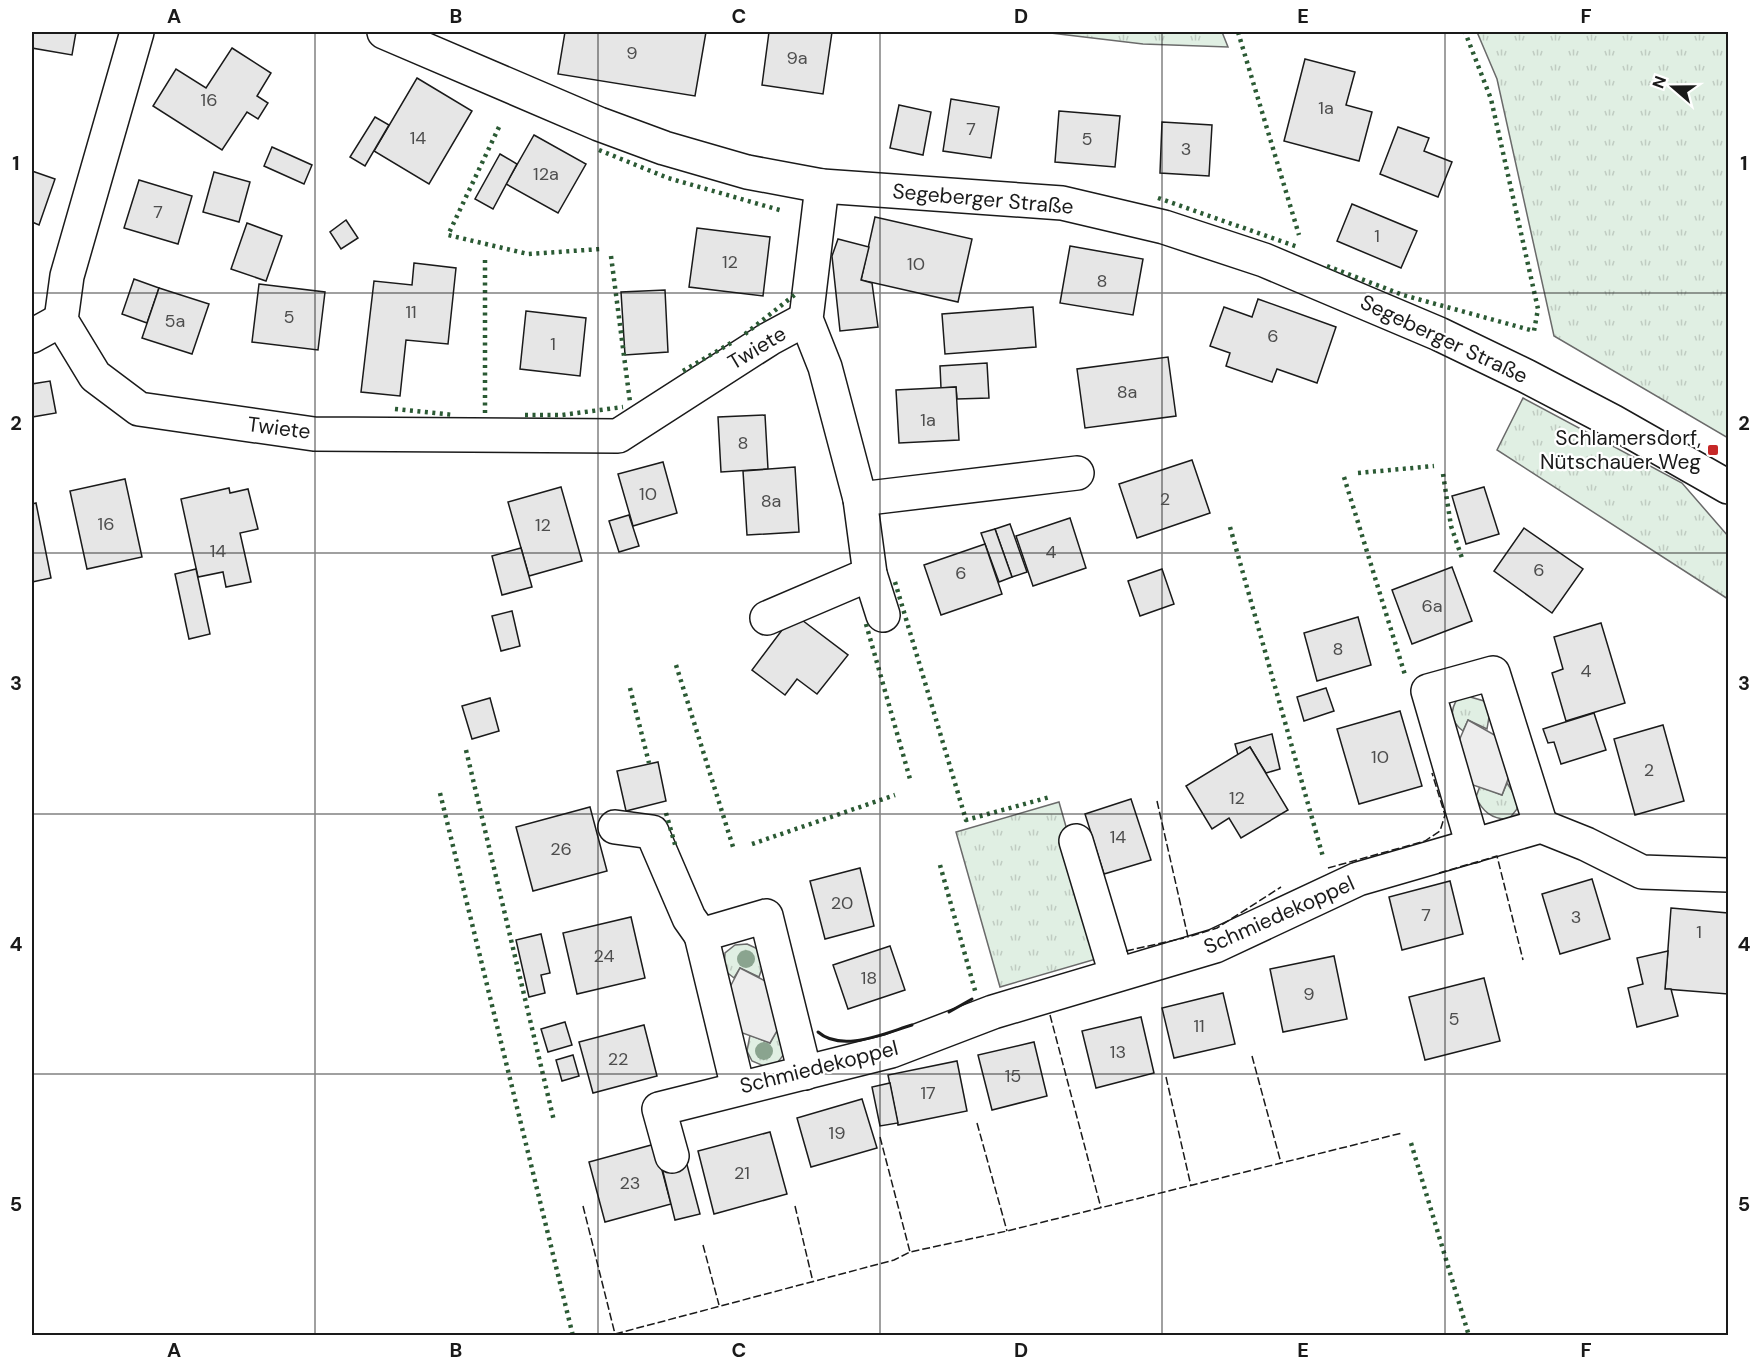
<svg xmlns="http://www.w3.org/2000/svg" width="1760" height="1367" font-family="'DM Sans',sans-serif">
  <defs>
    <pattern id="grass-tufts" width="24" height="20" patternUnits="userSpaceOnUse" patternTransform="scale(1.5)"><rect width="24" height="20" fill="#e0efe3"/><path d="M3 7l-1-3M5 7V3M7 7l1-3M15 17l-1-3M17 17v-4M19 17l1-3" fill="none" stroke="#c0ccc2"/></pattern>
  </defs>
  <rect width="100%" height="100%" fill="#fff"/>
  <g fill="url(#grass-tufts)" stroke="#6a6a6a" stroke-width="1.5">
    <path d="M1042 32H1222L1228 47 1143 44Z"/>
    <path d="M1477 32H1728V438L1554 336 1497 79Z"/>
    <path d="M1523 398 1682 483 1728 536V599L1497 450Z"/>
    <path d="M1467 696 1484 701 1490 711 1487 729 1468 720 1463 731C1451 722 1449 711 1458 698Z"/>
    <path d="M1507 783 1518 800 1517 809 1509 819C1492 820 1482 811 1476 797L1480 786 1502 795Z"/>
    <path d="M1059 802 1103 957 1000 987 956 832Z"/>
    <path d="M747 944 758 949 763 965 759 977 740 968 734 978 724 970 725 953 735 945Z"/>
    <path d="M776 1032 785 1039C787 1051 783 1057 775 1065L764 1066 752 1061 747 1051 750 1035 770 1043Z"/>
  </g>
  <g fill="#ededed" stroke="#6a6a6a" stroke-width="1.5">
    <path d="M1468 720 1498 737 1510 774 1502 795 1470 784 1458 743Z"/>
    <path d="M740 968 771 984 781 1024 770 1043 737 1031 729 989Z"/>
  </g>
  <g fill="#e6e6e6" stroke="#1a1a1a" stroke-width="1.5">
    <path d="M32 32H76L72 55 32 48Z"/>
    <path d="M565 32H706L695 96 558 74Z"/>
    <path d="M769 32H832L823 94 762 85Z"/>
    <path d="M232 48 271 73 257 96 268 103 258 119 247 112 222 150 153 106 176 69 206 88Z"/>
    <path d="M1305 59 1355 72 1346 105 1372 112 1359 161 1284 141Z"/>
    <path d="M417 78 472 111 429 184 374 151Z"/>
    <path d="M951 99 999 107 991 158 943 151Z"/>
    <path d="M899 105 931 112 923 155 890 148Z"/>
    <path d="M1059 111 1120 116 1115 167 1055 162Z"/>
    <path d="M375 117 389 125 365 166 350 157Z"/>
    <path d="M1162 122 1212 125 1209 176 1160 173Z"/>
    <path d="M1398 127 1429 138 1424 151 1452 162 1438 197 1380 174Z"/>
    <path d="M534 135 586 164 558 213 506 184Z"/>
    <path d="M272 147 312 165 304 184 264 166Z"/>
    <path d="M500 154 517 164 493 209 475 199Z"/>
    <path d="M32 171 55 179 39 225 32 222Z"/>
    <path d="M214 172 250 182 239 222 203 212Z"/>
    <path d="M139 180 192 196 178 244 124 228Z"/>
    <path d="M1352 204 1417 231 1401 268 1337 241Z"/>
    <path d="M875 217 972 239 958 302 861 280Z"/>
    <path d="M346 220 358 238 341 249 330 232Z"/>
    <path d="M247 223 282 236 266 281 231 269Z"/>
    <path d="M697 228 770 237 763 296 689 287Z"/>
    <path d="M838 239 869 247 861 280 872 283 878 327 840 331 832 256Z"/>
    <path d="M1070 246 1143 259 1133 315 1060 303Z"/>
    <path d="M414 263 456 268 448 344 406 340 400 396 361 392 374 281 412 285Z"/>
    <path d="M134 279 159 288 147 323 122 314Z"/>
    <path d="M259 284 325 292 318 350 252 342Z"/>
    <path d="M159 288 209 304 192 354 142 338Z"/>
    <path d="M665 290 668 352 625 355 621 292Z"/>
    <path d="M1258 299 1336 327 1317 383 1277 369 1272 382 1226 366 1230 353 1210 346 1224 307 1252 317Z"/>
    <path d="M1033 307 1036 347 945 354 942 314Z"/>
    <path d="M526 311 586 318 580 376 520 369Z"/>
    <path d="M1168 357 1176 416 1085 428 1077 369Z"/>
    <path d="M987 363 989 398 957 399 956 387 941 388 940 366Z"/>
    <path d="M50 381 56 413 32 417V384Z"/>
    <path d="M956 387 959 440 899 443 896 390Z"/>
    <path d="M765 415 768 469 721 472 718 417Z"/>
    <path d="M1192 460 1210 513 1137 538 1119 484Z"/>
    <path d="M663 462 677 513 633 526 618 474Z"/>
    <path d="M795 467 799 532 747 535 743 471Z"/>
    <path d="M125 479 142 557 87 569 70 491Z"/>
    <path d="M561 487 582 561 529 576 508 502Z"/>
    <path d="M1484 487 1499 534 1466 544 1452 496Z"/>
    <path d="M229 488 230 493 248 489 258 529 240 533 251 582 226 587 223 572 198 577 181 499Z"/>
    <path d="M36 503 51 578 32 582V504Z"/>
    <path d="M629 515 639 546 619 552 609 521Z"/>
    <path d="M1070 518 1086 568 1033 586 1016 536Z"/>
    <path d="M1010 524 1027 572 1012 577 995 529Z"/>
    <path d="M1524 528 1583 569 1552 613 1494 571Z"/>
    <path d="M995 529 1012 577 999 582 981 533Z"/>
    <path d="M985 544 1002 594 941 615 924 565Z"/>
    <path d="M521 548 532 587 502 595 492 556Z"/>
    <path d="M1452 567 1472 621 1412 644 1392 590Z"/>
    <path d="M196 569 210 634 189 639 175 574Z"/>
    <path d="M1162 569 1174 604 1140 616 1128 581Z"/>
    <path d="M512 611 520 646 501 651 492 616Z"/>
    <path d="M794 614 848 655 817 694 797 679 785 695 752 670Z"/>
    <path d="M1358 617 1371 665 1317 681 1304 633Z"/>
    <path d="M1601 623 1625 703 1566 721 1552 673 1563 669 1554 637Z"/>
    <path d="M1326 688 1334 711 1304 721 1297 697Z"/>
    <path d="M490 698 499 731 472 739 462 706Z"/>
    <path d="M1400 711 1422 786 1359 804 1337 729Z"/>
    <path d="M1594 713 1606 750 1561 764 1554 742 1548 743 1543 729Z"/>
    <path d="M1663 725 1684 801 1635 815 1614 739Z"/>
    <path d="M1272 734 1280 769 1266 773 1250 747 1238 755 1235 744Z"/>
    <path d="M1250 747 1288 810 1241 838 1229 818 1212 829 1186 786Z"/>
    <path d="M658 762 666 801 626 811 617 771Z"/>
    <path d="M1131 799 1151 860 1104 874 1085 814Z"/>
    <path d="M590 807 607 871 533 891 516 827Z"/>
    <path d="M860 868 874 926 825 939 810 881Z"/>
    <path d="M1592 879 1610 939 1560 954 1542 894Z"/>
    <path d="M1450 881 1463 934 1402 950 1389 897Z"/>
    <path d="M1671 908 1728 913V994L1665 989Z"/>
    <path d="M631 917 645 978 577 994 563 933Z"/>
    <path d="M541 934 550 973 541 975 545 993 529 997 516 940Z"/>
    <path d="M890 946 905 990 848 1009 833 965Z"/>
    <path d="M1668 951 1665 989H1671L1678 1016 1637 1027 1628 988 1643 984 1637 958Z"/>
    <path d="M1334 956 1347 1019 1283 1032 1270 969Z"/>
    <path d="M1484 978 1500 1041 1425 1060 1409 997Z"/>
    <path d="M1223 993 1235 1044 1174 1058 1162 1008Z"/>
    <path d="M1141 1017 1154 1073 1096 1088 1082 1031Z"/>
    <path d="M565 1022 572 1045 548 1052 541 1029Z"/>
    <path d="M644 1025 657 1076 593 1093 579 1042Z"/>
    <path d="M1034 1042 1047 1096 992 1110 978 1055Z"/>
    <path d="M573 1055 579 1076 562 1081 556 1060Z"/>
    <path d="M957 1061 967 1111 898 1125 888 1075Z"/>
    <path d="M890 1083 898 1123 880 1126 872 1087Z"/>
    <path d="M862 1099 877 1148 811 1167 797 1118Z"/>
    <path d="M770 1132 787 1194 714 1214 698 1151Z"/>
    <path d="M655 1144 671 1204 605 1222 589 1162Z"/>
    <path d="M686 1161 700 1214 675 1220 662 1168Z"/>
  </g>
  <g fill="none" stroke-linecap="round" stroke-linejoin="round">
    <defs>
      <g id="minor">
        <path d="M137 32 67 276 61 320 95 376 139 409 314 434 618 436 769 339 806 319"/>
        <path d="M822 186 806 319 825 367 860 499 870 574 883 615"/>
        <path d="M32 336 61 320"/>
        <path d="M860 499 1077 473"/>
        <path d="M767 618 870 574"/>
        <path d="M615 827 652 832 689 918 701 935"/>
        <path d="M1076 841 1116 974"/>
        <path d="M1473 846 1428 691 1493 673 1541 826"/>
        <path d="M738 1088 701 935 766 916 805 1073"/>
        <path d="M672 1156 659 1109 891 1051 993 1012 1215 946 1358 879 1541 826 1586 844 1642 872 1728 875"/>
      </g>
      <path id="major" d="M384 32 599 124 664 148 747 172 822 186 1062 203 1164 227 1264 260 1439 334 1526 376 1612 421 1728 487"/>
    </defs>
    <use href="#minor" stroke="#1a1a1a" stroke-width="36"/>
    <use href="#major" stroke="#1a1a1a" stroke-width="36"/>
    <use href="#minor" stroke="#fff" stroke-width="33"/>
    <use href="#major" stroke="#fff" stroke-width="33"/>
    <g stroke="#2b5a34" stroke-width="4.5" stroke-dasharray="3 4.5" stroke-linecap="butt">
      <path d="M1238 32 1299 235"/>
      <path d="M499 127 448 235 528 254 601 249"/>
      <path d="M599 150 668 178 783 211"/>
      <path d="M1158 198 1298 247"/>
      <path d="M611 256 630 402"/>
      <path d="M485 260V417"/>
      <path d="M1327 266 1403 295 1534 331 1538 309 1491 99 1465 32"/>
      <path d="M745 334 797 293"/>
      <path d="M683 371 731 343"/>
      <path d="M395 409 454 415"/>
      <path d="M525 415H562L623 407"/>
      <path d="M1358 473 1434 466"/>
      <path d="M1443 474 1451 526 1463 561"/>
      <path d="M1344 477 1405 675"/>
      <path d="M1230 527 1323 857"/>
      <path d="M895 582 966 820 1050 797"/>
      <path d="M866 624 910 779"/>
      <path d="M676 665 734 850"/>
      <path d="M630 688 649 763"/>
      <path d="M466 750 554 1121"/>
      <path d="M440 793 573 1336"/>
      <path d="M666 813 676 848"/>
      <path d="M752 844 895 795"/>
      <path d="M940 865 976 994"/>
      <path d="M1411 1143 1469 1336"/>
    </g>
    <g stroke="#1a1a1a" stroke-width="1.5" stroke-dasharray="8 3" stroke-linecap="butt">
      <path d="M1157 801 1188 937 1217 928 1281 887"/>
      <path d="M1328 868 1425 841 1440 831 1445 815 1432 773"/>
      <path d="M1439 873 1497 856 1523 960"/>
      <path d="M1126 951 1184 938"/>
      <path d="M1050 1015 1101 1208"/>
      <path d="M1252 1056 1281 1163"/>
      <path d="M1166 1077 1191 1186"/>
      <path d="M977 1123 1007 1231"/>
      <path d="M880 1137 910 1252"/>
      <path d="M583 1206 615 1334 894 1260 910 1252 1007 1231 1402 1133"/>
      <path d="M795 1206 813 1282"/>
      <path d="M703 1245 719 1305"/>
    </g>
    <g stroke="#1a1a1a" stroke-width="3">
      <path d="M949 1012 972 999"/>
      <path d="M818 1032C842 1053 885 1033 912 1025"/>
    </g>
  </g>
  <g fill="#8aa48f">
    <circle cx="746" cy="959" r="9"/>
    <circle cx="764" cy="1051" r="9"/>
  </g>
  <path fill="none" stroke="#1a1a1a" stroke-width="1.5" stroke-opacity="0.55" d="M315 32V1336M598 32V1336M880 32V1336M1162 32V1336M1445 32V1336M32 293H1728M32 553H1728M32 814H1728M32 1074H1728"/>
  <rect fill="#c62828" stroke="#fff" stroke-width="2" x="1707" y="444" width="12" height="12" rx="3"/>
  <g text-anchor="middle" stroke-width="4.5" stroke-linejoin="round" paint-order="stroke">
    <g font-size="18" fill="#4d4d4d">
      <text x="632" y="59">9</text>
      <text x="797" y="64">9a</text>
      <text x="209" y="106">16</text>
      <text x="1326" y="114">1a</text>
      <text x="971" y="135">7</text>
      <text x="418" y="144">14</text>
      <text x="1087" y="145">5</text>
      <text x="1186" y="155">3</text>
      <text x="546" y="180">12a</text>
      <text x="158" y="218">7</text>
      <text x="1377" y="242">1</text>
      <text x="730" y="268">12</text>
      <text x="916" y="270">10</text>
      <text x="1102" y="287">8</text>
      <text x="411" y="318">11</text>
      <text x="289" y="323">5</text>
      <text x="175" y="327">5a</text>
      <text x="1273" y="342">6</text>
      <text x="553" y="350">1</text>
      <text x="1127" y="398">8a</text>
      <text x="928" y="426">1a</text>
      <text x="743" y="449">8</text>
      <text x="648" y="500">10</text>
      <text x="1165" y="505">2</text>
      <text x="771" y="507">8a</text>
      <text x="106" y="530">16</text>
      <text x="543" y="531">12</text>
      <text x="218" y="557">14</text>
      <text x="1051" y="558">4</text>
      <text x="1539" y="576">6</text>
      <text x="961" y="579">6</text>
      <text x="1432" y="612">6a</text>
      <text x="1338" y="655">8</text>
      <text x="1586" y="677">4</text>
      <text x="1380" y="763">10</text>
      <text x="1649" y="776">2</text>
      <text x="1237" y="804">12</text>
      <text x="1118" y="843">14</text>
      <text x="561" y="855">26</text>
      <text x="842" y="909">20</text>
      <text x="1426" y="921">7</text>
      <text x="1576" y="923">3</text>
      <text x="1699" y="938">1</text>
      <text x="604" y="962">24</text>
      <text x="869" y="984">18</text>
      <text x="1309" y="1000">9</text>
      <text x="1454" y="1025">5</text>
      <text x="1199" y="1032">11</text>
      <text x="1118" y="1058">13</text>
      <text x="618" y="1065">22</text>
      <text x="1013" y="1082">15</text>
      <text x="928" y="1099">17</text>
      <text x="837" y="1139">19</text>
      <text x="742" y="1179">21</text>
      <text x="630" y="1189">23</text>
    </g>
    <g font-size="21" fill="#1a1a1a" stroke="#fff">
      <text transform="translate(983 199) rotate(5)" y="7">Segeberger Straße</text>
      <text transform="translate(1444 339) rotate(25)" y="7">Segeberger Straße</text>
      <text transform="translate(757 348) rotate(-31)" y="7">Twiete</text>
      <text transform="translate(279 428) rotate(7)" y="7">Twiete</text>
      <text transform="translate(1279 915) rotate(-24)" y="7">Schmiedekoppel</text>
      <text transform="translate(819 1067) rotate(-14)" y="7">Schmiedekoppel</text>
    </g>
    <g font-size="21" fill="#1a1a1a" stroke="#fff" text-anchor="end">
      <text x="1701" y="445">Schlamersdorf,<tspan x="1701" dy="24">Nütschauer Weg</tspan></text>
    </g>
  </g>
  <rect width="1760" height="1367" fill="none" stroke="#ffffff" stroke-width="66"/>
  <g transform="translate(1673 87) rotate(290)" stroke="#ffffff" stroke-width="4.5" paint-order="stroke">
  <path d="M0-4.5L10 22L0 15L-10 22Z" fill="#1a1a1a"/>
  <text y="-9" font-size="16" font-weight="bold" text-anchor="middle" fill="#1a1a1a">N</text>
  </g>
  <rect x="33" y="33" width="1694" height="1301" fill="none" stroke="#1a1a1a" stroke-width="2"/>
  <g font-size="20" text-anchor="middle" font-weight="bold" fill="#1a1a1a">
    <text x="174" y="23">A</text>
    <text x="456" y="23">B</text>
    <text x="739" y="23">C</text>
    <text x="1021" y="23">D</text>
    <text x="1303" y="23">E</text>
    <text x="1586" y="23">F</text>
    <text x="16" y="170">1</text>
    <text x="1744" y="170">1</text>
    <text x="16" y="430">2</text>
    <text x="1744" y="430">2</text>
    <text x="16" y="690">3</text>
    <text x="1744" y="690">3</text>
    <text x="16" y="951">4</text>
    <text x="1744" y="951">4</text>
    <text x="16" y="1211">5</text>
    <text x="1744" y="1211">5</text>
    <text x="174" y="1357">A</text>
    <text x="456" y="1357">B</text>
    <text x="739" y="1357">C</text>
    <text x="1021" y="1357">D</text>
    <text x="1303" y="1357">E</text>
    <text x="1586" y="1357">F</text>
  </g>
</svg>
